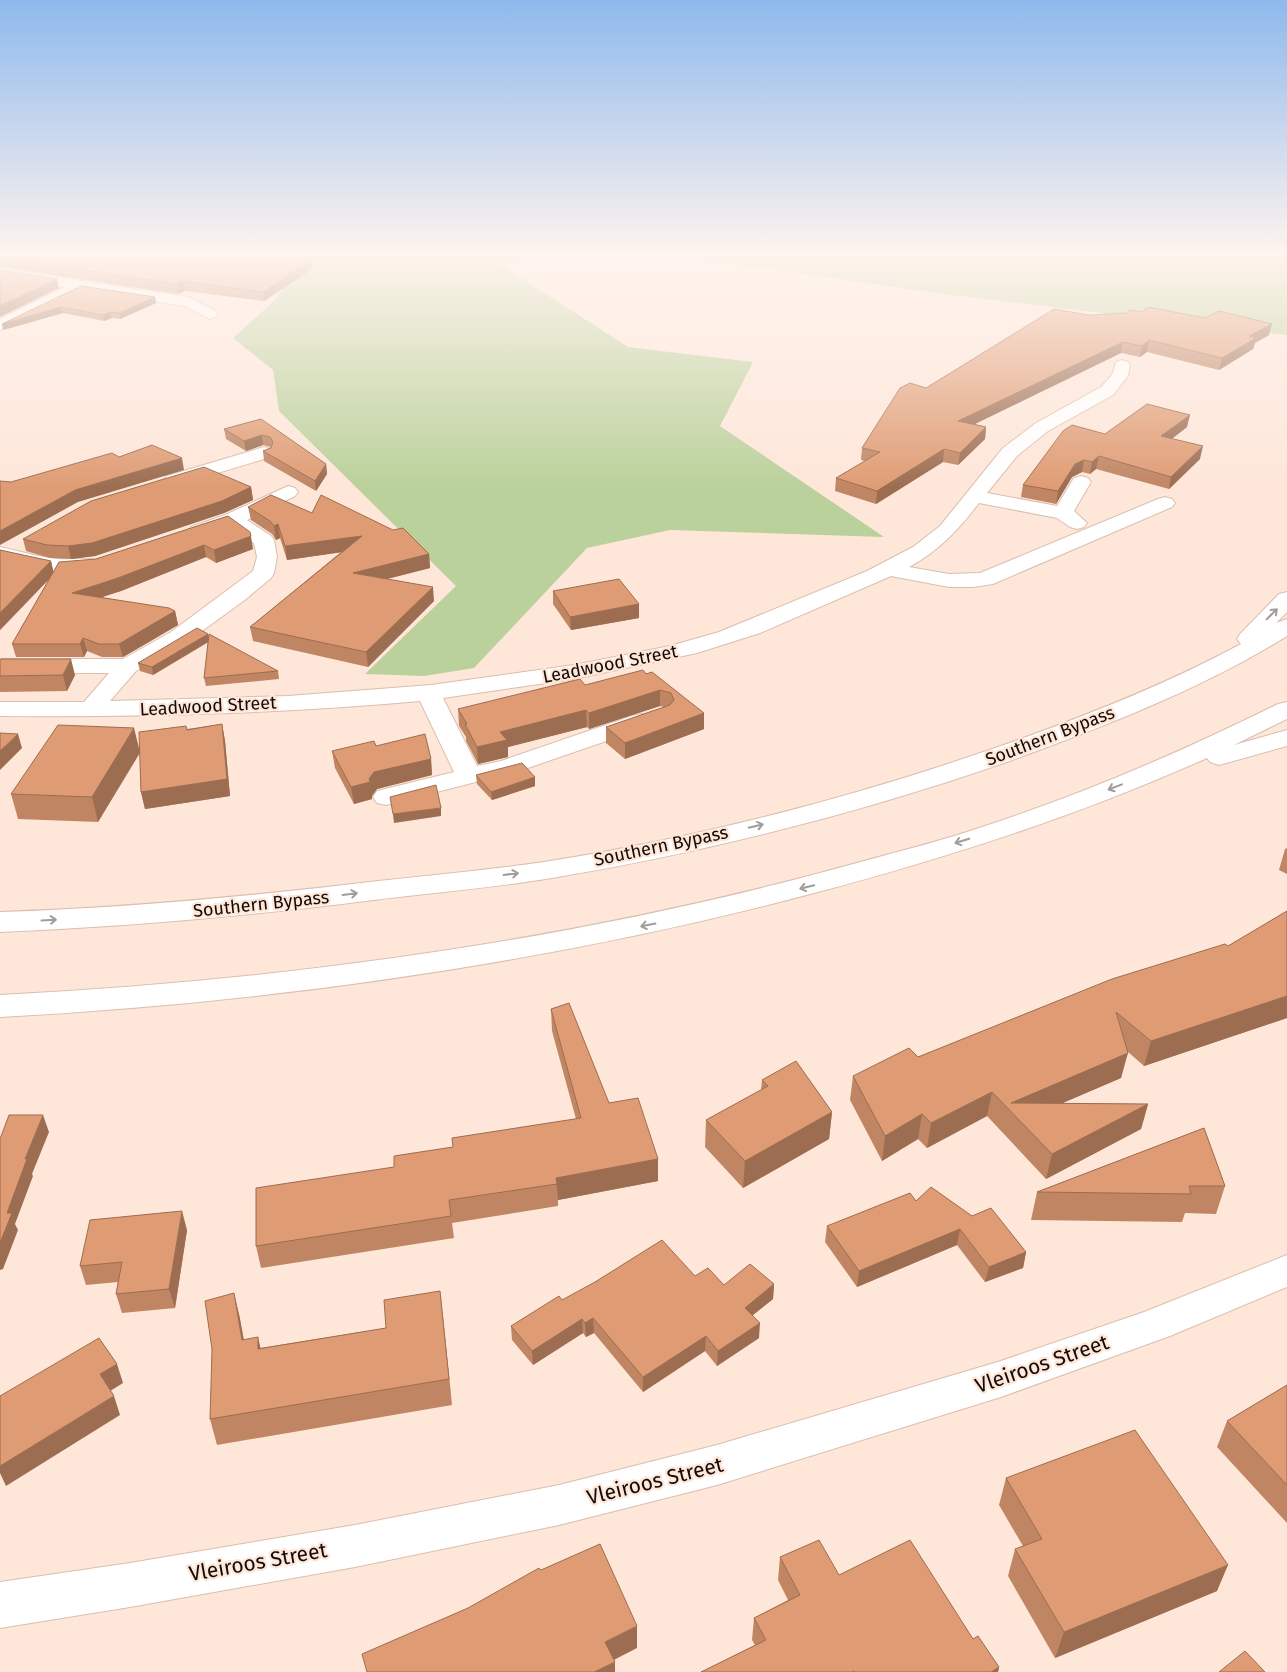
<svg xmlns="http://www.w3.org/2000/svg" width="1287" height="1672" font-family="'Fira Sans',sans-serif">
  <rect width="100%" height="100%" fill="#fee6d9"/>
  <g fill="#bad19b">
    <path d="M255 254H606L496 262 628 347 753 362 720 426 884 537 670 530 587 548 474 668 424 676 365 674 456 586 279 411 273 370 233 338 273 302 300 266Z"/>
    <path d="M663 254H1287V335L951 295Z"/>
  </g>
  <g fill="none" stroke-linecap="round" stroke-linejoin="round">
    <defs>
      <g id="minor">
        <path d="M0 269 189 297 215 311 218 314 215 317 210 319 185 306 82 290 0 330V319L65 287 0 277Z"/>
        <path d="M1122 360 1128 362 1130 365 1128 376 1113 395 1048 431 1017 456 987 493 1057 506 1074 478 1081 476 1088 478 1091 482 1074 511 1087 523 1084 527 1077 529 1070 527 1057 518 979 503C958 530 940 550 909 567L949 574 980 573 1158 499 1165 497 1172 499 1175 503 1172 507 993 584 973 587H949L891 576 760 633 697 653 574 679 443 698 477 766 501 761 632 716 641 714 650 716 653 721 650 726 519 771 386 805 377 803 373 797 377 791 454 772 420 701C280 714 140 717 0 716V702H84L109 673H0V659H123L171 632 253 571 257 557 254 543 230 527 198 537 191 535 188 531 191 527 225 515 288 486 295 488 298 492 295 496 247 520 271 536 274 540 277 557 274 573 271 578 246 599 187 642 136 671 110 701 288 696 431 685 574 665 670 646 719 632 867 571 913 547 940 526 1003 448 1036 423 1101 387 1112 375 1116 362Z"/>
        <path d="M264 447 271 449 273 453 271 457 174 486 167 484 164 480 167 476Z"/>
        <path d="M0 547C19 551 38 557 58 559 72 560 87 557 100 561L104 565 100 569C67 578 32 569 0 560Z"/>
      </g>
      <path id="tertiary" d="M1287 1255V1287L1170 1336 1001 1397 717 1485 559 1525 355 1567 130 1607 0 1628V1582L130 1563 355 1525 559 1485 717 1445 1001 1361 1144 1312Z"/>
      <g id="motorway">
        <path d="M1287 592V612L1276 623 1287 619V636C1200 690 1103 727 1007 762 857 814 702 853 546 879 489 888 431 893 374 900 249 916 125 927 0 932V912C127 908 252 896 378 881 433 875 489 870 544 862 698 838 851 798 998 747 1081 718 1163 686 1241 644L1237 639 1240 634 1279 594Z"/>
        <path d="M1287 702V719L1234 745 1287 730V746L1219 765 1210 762 1207 758C1080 815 952 856 818 892 551 963 276 1002 0 1017V995C291 980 583 940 864 861 904 850 945 840 985 826 1086 793 1183 751 1278 704Z"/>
      </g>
    </defs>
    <use href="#minor" stroke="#dabeae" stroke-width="2"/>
    <use href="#tertiary" stroke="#dabeae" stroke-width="2"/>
    <use href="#motorway" stroke="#dabeae" stroke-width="2"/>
    <use href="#minor" fill="#fff" fill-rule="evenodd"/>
    <use href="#tertiary" fill="#fff" fill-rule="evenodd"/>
    <use href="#motorway" fill="#fff" fill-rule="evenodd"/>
  </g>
  <g fill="#c08664">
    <path d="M0 254 108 255 311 260 312 269 264 301 185 291 178 294 0 267Z"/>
    <path d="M81 286 155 297 156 303 120 319 112 318 104 321 63 313 3 330Z"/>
    <path d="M1089 315 1269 335 1255 343 1253 349 1219 370 1147 352 1140 357 1121 353 975 424 986 427 985 439 958 465 943 462 876 504 835 491 836 478 865 461 861 460 862 448 926 388Z"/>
    <path d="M261 419 326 464 327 474 316 491 264 461 263 451 271 447 263 445 246 451 226 439 224 429Z"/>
    <path d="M1187 427 1172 439 1200 459 1169 489 1096 469 1090 474 1082 472 1072 477 1056 504 1021 497 1023 485 1105 434Z"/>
    <path d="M251 487 253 500 224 513 95 556 71 559 50 558 26 551 23 539Z"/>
    <path d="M248 507 312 513 429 554 430 568 387 579 434 601 368 667 253 641 250 627 341 552 287 560 280 538 276 540 272 534 251 520Z"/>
    <path d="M228 516 253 549 216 563 206 557 121 591 101 597 175 611 178 625 123 657H102L87 651 84 657H16L12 644 49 579 0 630V550L51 561 53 572 96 559Z"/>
    <path d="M553 591 639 604V618L571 630 553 604Z"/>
    <path d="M209 638 278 671 279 679 206 686 204 678 208 642 153 675 140 671 138 663Z"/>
    <path d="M0 661 75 675 67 691 0 692Z"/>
    <path d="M646 674 704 713V729L625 759 606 743V727L664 707 660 706 589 729 587 727 508 747V757L478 764 466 741V737L459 726 458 709Z"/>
    <path d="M222 724 225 741 230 796 145 809 141 792 140 753 98 822 18 819 11 794 139 749 187 729Z"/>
    <path d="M332 751 431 759 432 775 377 789 372 796V799L354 804 335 768Z"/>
    <path d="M476 775 535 786 492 800 477 784Z"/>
    <path d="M1287 848V874L1279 870 1285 849Z"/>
    <path d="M1287 911V1018L1144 1066 1127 1051 1121 1078 1062 1103 1148 1104 1141 1129 1046 1179 987 1116 927 1148 918 1139 882 1161 850 1100 853 1076 918 1057 1228 946Z"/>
    <path d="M551 1009 609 1103 658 1159V1181L558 1200V1206L452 1223 454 1238 261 1268 256 1246 394 1167 453 1147 576 1119 552 1031Z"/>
    <path d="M762 1080 832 1112 829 1139 743 1188 705 1147 706 1120 761 1090Z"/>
    <path d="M1204 1128 1225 1186 1216 1214 1185 1213 1182 1222 1031 1220 1037 1192Z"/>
    <path d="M916 1201 972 1216 1026 1252 1023 1268 985 1282 957 1245 857 1287 825 1242 827 1226Z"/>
    <path d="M187 1230 175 1308 122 1313 116 1294 118 1282 86 1285 80 1266Z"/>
    <path d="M774 1284 773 1299 753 1315 759 1338 717 1366 705 1351 643 1392 594 1333 586 1337 583 1333 533 1365 512 1340 511 1326 562 1300 724 1285Z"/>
    <path d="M440 1291 452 1405 217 1445 210 1419 234 1293 240 1319 244 1340 260 1348 386 1328Z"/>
    <path d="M1287 1385V1523L1217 1447 1227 1421Z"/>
    <path d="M1006 1478 1217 1591 1055 1658 1008 1576 1015 1549 1023 1546 999 1505Z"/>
    <path d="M780 1557 839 1575 973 1639 999 1667 998 1672H701L755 1645 752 1640 754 1618 788 1600 778 1580Z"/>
  </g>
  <g fill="#9c6d51">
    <path d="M311 260 312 269 264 301 263 292Z"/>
    <path d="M57 279 59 288 0 317V306Z"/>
    <path d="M183 281 185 291 178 294 177 284Z"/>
    <path d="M155 297 156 303 120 319 119 313Z"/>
    <path d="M61 307 63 313 3 330 2 324Z"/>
    <path d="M110 312 112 318 104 321 103 315Z"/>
    <path d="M1272 324 1269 335 1255 343 1253 349 1219 370 1222 358 1249 336Z"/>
    <path d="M1149 340 1147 352 1140 357 1142 346Z"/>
    <path d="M1123 342 1121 353 956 433 958 421Z"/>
    <path d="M1190 415 1187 427 1159 448 1161 436Z"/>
    <path d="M986 427 985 439 958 465 960 453Z"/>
    <path d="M262 435 263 445 246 451 244 441Z"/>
    <path d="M1203 446 1200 459 1169 489 1171 477Z"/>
    <path d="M944 449 943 462 876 504 877 491Z"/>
    <path d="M1099 456 1096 469 1090 474 1092 462Z"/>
    <path d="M182 458 184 470 78 502 0 545V531L75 490Z"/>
    <path d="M1084 460 1082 472 1072 477 1056 504 1058 491 1075 464Z"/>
    <path d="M326 464 327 474 316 491 315 481Z"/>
    <path d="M251 487 253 500 224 513 95 556 71 559 68 546Z"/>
    <path d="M278 524 280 538 276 540 274 526Z"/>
    <path d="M251 536 253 549 216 563 214 550Z"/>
    <path d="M362 536 364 549 287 560 285 546Z"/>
    <path d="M204 545 206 557 121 591 75 606 72 593Z"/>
    <path d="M429 554 430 568 355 587 353 573Z"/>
    <path d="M51 561 54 574 0 630V613Z"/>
    <path d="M433 587 434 601 368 667 366 652Z"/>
    <path d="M639 604V618L571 630 570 617Z"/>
    <path d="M175 611 178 625 123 657 119 644Z"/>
    <path d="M208 634 210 641 153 675 152 667Z"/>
    <path d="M83 638 87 651 84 657 80 644Z"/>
    <path d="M71 659 75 675 67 691 63 675Z"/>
    <path d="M660 690V706L589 729V713Z"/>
    <path d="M586 710 587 727 508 747V757L478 764 477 747 500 732Z"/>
    <path d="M704 713V729L625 759V743Z"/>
    <path d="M222 724 225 741 230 796 145 809 141 792Z"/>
    <path d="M134 728 140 752 98 822 92 797Z"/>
    <path d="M18 734 22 748 0 770V751Z"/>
    <path d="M431 759 432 775 377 789 372 796V799L354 804 351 787 369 779 374 772Z"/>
    <path d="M535 777V786L492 800 491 792Z"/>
    <path d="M441 808V816L394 823 393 814Z"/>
    <path d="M1287 996V1018L1144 1066 1151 1041Z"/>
    <path d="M1128 1053 1121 1078 1021 1121 1011 1103Z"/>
    <path d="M992 1092 987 1116 927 1148 931 1123Z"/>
    <path d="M1148 1104 1141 1129 1046 1179 1052 1154Z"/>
    <path d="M832 1112 829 1139 743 1188 745 1161Z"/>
    <path d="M922 1114 918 1139 882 1161 885 1136Z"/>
    <path d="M43 1115 49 1132 32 1174 33 1176 15 1224 18 1230 3 1269 0 1270V1243L7 1213 25 1159Z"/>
    <path d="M658 1159V1181L558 1200 556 1178Z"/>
    <path d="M182 1211 187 1230 175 1308 169 1289Z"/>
    <path d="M960 1229 957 1245 857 1287 859 1271Z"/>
    <path d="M1026 1252 1023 1268 985 1282 989 1267Z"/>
    <path d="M774 1284 773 1299 744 1322 745 1308Z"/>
    <path d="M440 1291 443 1317 452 1405 449 1379Z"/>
    <path d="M234 1293 240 1319 248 1366 242 1340Z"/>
    <path d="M593 1318 594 1333 586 1337 585 1323Z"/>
    <path d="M582 1319 583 1333 533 1365 532 1351Z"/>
    <path d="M760 1323 759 1338 717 1366 718 1351Z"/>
    <path d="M706 1336 705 1351 643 1392V1377Z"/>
    <path d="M258 1337 264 1363 258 1349Z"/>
    <path d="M117 1364 123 1383 107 1393 100 1374Z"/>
    <path d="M114 1396 120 1415 6 1486 0 1473V1466Z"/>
    <path d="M1228 1565 1217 1591 1055 1658 1064 1632Z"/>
    <path d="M637 1626V1648L606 1664 605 1642Z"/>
    <path d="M615 1662V1672H594Z"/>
    <path d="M999 1667 998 1672H991Z"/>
  </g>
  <g fill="#df9c74" stroke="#9c6d51">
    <path d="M0 254H105L108 255 109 254H255L262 255 264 254H286L311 260 263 292 183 281 177 284 0 258Z"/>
    <path d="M0 270 57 279 0 306Z"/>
    <path d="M81 286 155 297 119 313 110 312 103 315 61 307 2 324Z"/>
    <path d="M1148 307 1205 318 1219 311 1272 324 1249 336 1256 338 1222 358 1149 340 1142 346 1123 342 958 421 986 427 960 453 944 449 877 491 836 478 880 452 862 448 900 388 910 383 926 388 1054 309 1089 315 1127 313 1130 310 1142 312Z"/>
    <path d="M1147 404 1190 415 1161 436 1203 446 1171 477 1099 456 1092 462 1084 460 1075 464 1058 491 1023 485 1063 431 1072 425 1105 434Z"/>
    <path d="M261 419 326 464 315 481 263 451 271 448 273 442 270 437 262 435 244 441 224 429Z"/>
    <path d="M152 445 182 458 75 490 0 531V481L11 482 112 453 119 457Z"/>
    <path d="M204 467 251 487 222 501 92 543 68 546 47 545 23 539 91 501Z"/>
    <path d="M271 495 312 513 321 495 393 530 403 528 429 554 353 573 433 587 366 652 250 627 362 536 285 546 278 524 274 526 270 521 248 507Z"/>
    <path d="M228 516 250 532 251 536 214 550 204 545 118 578 72 593 169 608 175 611 119 644H99L83 638 80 644H12L59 562 96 559Z"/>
    <path d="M0 550 51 561 0 613Z"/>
    <path d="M619 579 639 604 570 617 553 591Z"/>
    <path d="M197 628 208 634 152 667 138 663Z"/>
    <path d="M209 634 278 671 204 678Z"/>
    <path d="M1 659H71L63 675 0 676V661Z"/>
    <path d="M643 670 646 674 652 672 704 713 625 743 606 727 670 705 674 700 671 693 660 690 589 713 586 710 500 732 507 740 477 747 465 724H467L458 709 580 679 585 685Z"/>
    <path d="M222 724 227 779 141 792 139 732 186 726 187 730Z"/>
    <path d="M58 725 134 728 92 797 11 794Z"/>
    <path d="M0 733 18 734 0 751Z"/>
    <path d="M425 734 431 759 374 772 369 779 370 782 351 787 332 751 374 741 376 746Z"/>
    <path d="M522 763 535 777 491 792 476 775Z"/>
    <path d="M436 785 441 808 393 814 390 797Z"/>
    <path d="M1287 911V996L1151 1041 1116 1012 1128 1053 1011 1103 1148 1104 1052 1154 992 1092 931 1123 922 1114 885 1136 853 1076 909 1048 918 1057 1112 979 1225 944 1228 946Z"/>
    <path d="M569 1003 609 1103 638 1098 658 1159 556 1178 557 1184 449 1200 451 1216 256 1246V1188L394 1167V1156L453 1147 452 1138 581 1118 551 1009Z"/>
    <path d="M796 1061 832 1112 745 1161 706 1120 768 1086 762 1080Z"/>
    <path d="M9 1115H43L25 1159H27L7 1213H12L0 1243V1139Z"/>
    <path d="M1204 1128 1225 1186H1189L1191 1194 1037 1192Z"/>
    <path d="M931 1187 972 1216 991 1208 1026 1252 989 1267 960 1229 859 1271 827 1226 910 1193 916 1201Z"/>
    <path d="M182 1211 169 1289 116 1294 122 1262 80 1266 90 1220Z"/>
    <path d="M662 1240 695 1276 708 1268 724 1285 750 1264 774 1284 745 1308 760 1323 718 1351 706 1336 643 1377 593 1318 585 1323 582 1319 532 1351 511 1326 559 1296 562 1300 595 1282Z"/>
    <path d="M440 1291 449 1379 210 1419 212 1349 205 1301 234 1293 242 1340 258 1337V1349L386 1328 384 1300Z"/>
    <path d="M99 1338 117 1364 100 1374 114 1396 0 1466V1396Z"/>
    <path d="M1287 1385V1485L1227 1421Z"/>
    <path d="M1135 1430 1228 1565 1064 1632 1015 1549 1042 1539 1006 1478Z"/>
    <path d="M819 1540 839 1575 910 1540 973 1639 978 1636 999 1667 991 1672H854V1671L852 1672H701L766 1640 754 1618 800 1595 780 1557Z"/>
    <path d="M600 1544 637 1626 605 1642 615 1662 594 1672H367L362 1654 468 1608 539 1568 541 1570Z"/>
    <path d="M1245 1651 1265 1672H1219Z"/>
  </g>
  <defs><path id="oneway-shaft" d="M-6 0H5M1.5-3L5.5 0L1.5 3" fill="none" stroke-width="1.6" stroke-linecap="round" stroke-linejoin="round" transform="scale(1.25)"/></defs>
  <g stroke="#a19d9b">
    <use href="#oneway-shaft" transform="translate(1272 614) rotate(-45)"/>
    <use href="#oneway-shaft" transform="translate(1115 787) rotate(159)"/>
    <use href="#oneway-shaft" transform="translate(756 826) rotate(-13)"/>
    <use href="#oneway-shaft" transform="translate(962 841) rotate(163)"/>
    <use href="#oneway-shaft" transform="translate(511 874) rotate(-7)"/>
    <use href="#oneway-shaft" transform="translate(807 887) rotate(166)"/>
    <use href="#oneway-shaft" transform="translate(350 894) rotate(-7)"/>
    <use href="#oneway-shaft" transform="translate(49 920) rotate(-3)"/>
    <use href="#oneway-shaft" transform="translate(648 925) rotate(169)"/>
  </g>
  <linearGradient id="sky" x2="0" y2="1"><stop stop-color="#8eb9ed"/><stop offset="0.52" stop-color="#fff4ee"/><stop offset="1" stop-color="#fff4ee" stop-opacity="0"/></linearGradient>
  <rect width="1287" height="488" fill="url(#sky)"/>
  <g text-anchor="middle" stroke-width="4.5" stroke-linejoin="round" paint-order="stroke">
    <g font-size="18" fill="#130a05" stroke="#fee6d9">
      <text transform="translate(610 664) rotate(-11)" y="6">Leadwood Street</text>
      <text transform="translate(208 706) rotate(-3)" y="6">Leadwood Street</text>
      <text transform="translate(1050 736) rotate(-21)" y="6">Southern Bypass</text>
      <text transform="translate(661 846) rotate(-12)" y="6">Southern Bypass</text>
      <text transform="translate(261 904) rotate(-6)" y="6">Southern Bypass</text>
    </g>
    <g font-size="21" fill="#130a05" stroke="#fee6d9">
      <text transform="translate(1042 1364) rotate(-19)" y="7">Vleiroos Street</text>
      <text transform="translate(655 1481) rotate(-14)" y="7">Vleiroos Street</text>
      <text transform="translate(258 1562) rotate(-10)" y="7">Vleiroos Street</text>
    </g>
  </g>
</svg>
